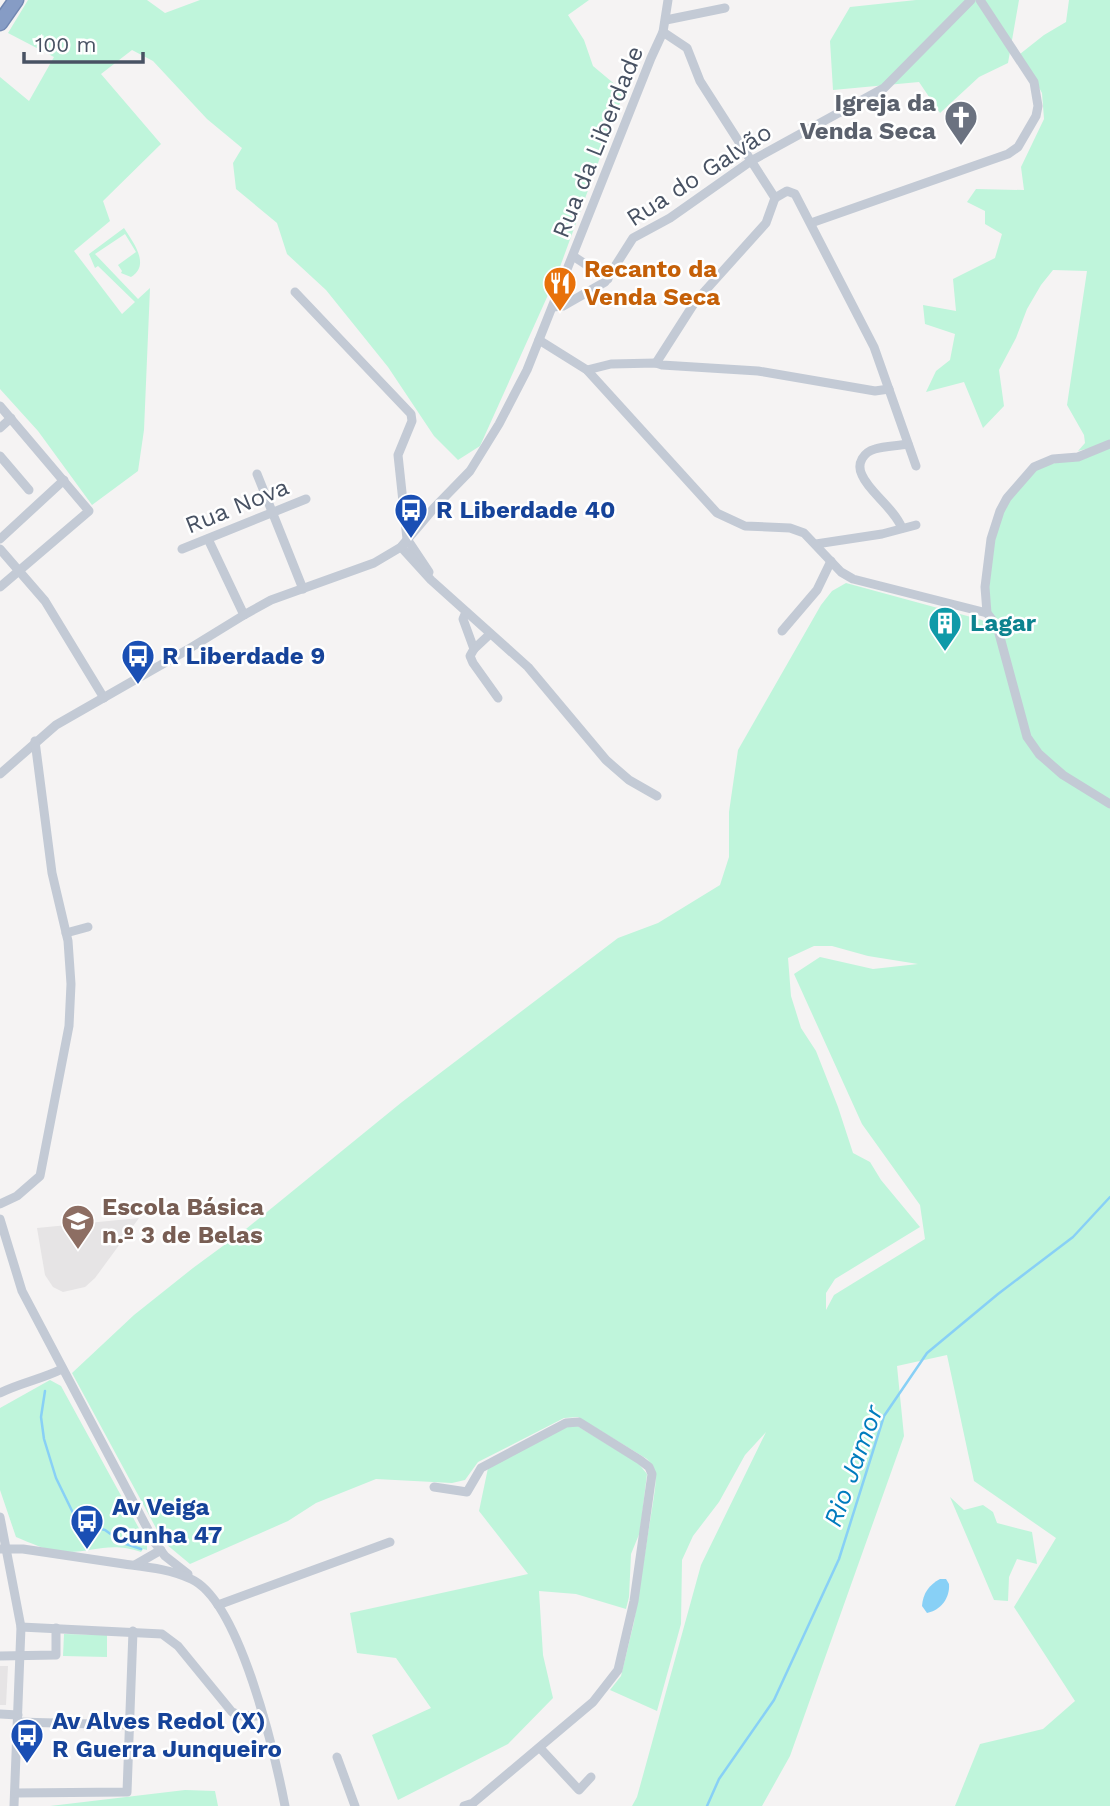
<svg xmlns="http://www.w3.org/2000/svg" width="1110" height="1806" font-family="'Work Sans',sans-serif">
  <rect width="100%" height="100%" fill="#f5f3f3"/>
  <g fill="#e6e4e5">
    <path d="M139 1218 95 1278 85 1287 63 1292 53 1287 45 1275 37 1228Z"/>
    <path d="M0 1666H8L6 1705H0Z"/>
  </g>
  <g fill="#bff5db" fill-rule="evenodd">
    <path d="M28 0H147L165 13 200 0H589L568 15 584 40 593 66 624 92 557 275 480 446 458 460 434 436 388 367 326 290 287 254 277 223 236 189 233 163 242 148 207 119 153 61 132 50 101 74 161 144 103 201 110 221 74 251 122 314 135 302 98 266 95 268 89 254 124 228C133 242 151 265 131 277L121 273 122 271 118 265 136 252 125 234 95 254 138 299 150 288 144 430 138 471 92 505 38 431 0 389V77L29 101 54 57 8 33Z"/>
    <path d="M916 0H1019L1008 63 979 77 940 113 919 82 833 90 830 41 850 7Z"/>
    <path d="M1069 0H1110V443L1078 451 1085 443 1084 435 1067 405 1087 271 1053 270 1041 285 1027 309 1016 338 999 370 1004 406 983 428 964 382 926 392 936 371 950 360 955 334 925 324 923 305 956 311 953 279 995 258 1002 234 985 224V211L967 202 976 189 1024 190 1021 167 1044 119 1042 93 1020 54 1044 35 1066 22Z"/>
    <path d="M1110 445V1806H955L980 1744 1043 1729 1075 1701 1014 1607 1056 1538 974 1481 947 1355 897 1366 904 1436 790 1756 762 1806H632L637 1797 701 1565 766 1432 745 1455 719 1502 693 1536 682 1560 681 1624 657 1711 610 1690 621 1676 634 1622 654 1496C656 1481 658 1471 647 1459L578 1417 564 1418 478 1462 465 1480 452 1483 376 1479 316 1503 288 1521 190 1564 166 1544 156 1528 72 1373 134 1315 193 1268 246 1229 402 1102 618 938 658 923 720 885 729 857V812L738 750 821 605 832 591 846 583 982 620 994 632H1003L1004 625 990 614 987 586 996 528 1013 493 1037 468 1066 460 1078 461ZM814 946H832L868 956 918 964 873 969 820 957 794 974 862 1124 920 1205 925 1239 834 1295 826 1310V1293L835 1279 920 1227 881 1180 870 1162 853 1153 838 1107 816 1051 801 1028 791 996 788 958Z"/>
    <path d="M50 1380 61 1386 147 1543V1550L143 1549 141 1552C108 1541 94 1553 64 1552 48 1551 30 1543 16 1537L0 1490V1408Z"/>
    <path d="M574 1424 638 1463 647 1474 640 1532 631 1554 629 1597 626 1609 576 1594 539 1591 543 1655 553 1698 508 1744 398 1800 372 1735 431 1708 396 1658 357 1653 350 1613 528 1574 479 1511 488 1468 565 1425Z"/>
    <path d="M950 1497 964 1510 983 1505 993 1512 997 1523 1032 1532 1037 1564 1017 1559 1009 1577 1008 1601 994 1600Z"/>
    <path d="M64 1634 107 1635V1657L63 1656Z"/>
    <path d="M185 1790 215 1791 218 1806H50Z"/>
  </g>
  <path fill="#88d0f6" d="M940 1579H946L949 1584C950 1598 941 1610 927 1613L922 1606C923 1593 929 1585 940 1579Z"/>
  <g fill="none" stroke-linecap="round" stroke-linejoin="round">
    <g stroke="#88d0f6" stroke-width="2.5">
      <path d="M45 1391 41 1417 44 1439 56 1478 75 1517 85 1525 105 1530 123 1543 141 1549"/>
      <path d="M707 1806 719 1779 774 1700 839 1559 884 1416 927 1353 998 1294 1073 1237 1110 1197"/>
    </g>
    <defs>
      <path id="highway" d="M0 23 16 0"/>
    </defs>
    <use href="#highway" stroke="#7187b1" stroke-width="17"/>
    <g stroke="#c3cad5" stroke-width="9">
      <path d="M666 20 725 8"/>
      <path d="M663 32 687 48 700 81 775 198 787 191 795 194 874 347 916 466"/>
      <path d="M811 223 1008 154 1018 147 1036 116 1038 106 1034 82 980 0"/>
      <path d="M573 256 608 279"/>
      <path d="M295 292 411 414 412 421 398 455 407 539 429 572"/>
      <path d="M553 307 563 306 605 282 633 238 670 218 751 161 884 88 971 0"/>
      <path d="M539 340 587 370 717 513 745 526 790 528 804 533 841 572 853 579 987 613"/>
      <path d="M656 363 695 302 766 223 775 198"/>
      <path d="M587 370 611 364 656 363 662 365 758 371 875 391 889 389"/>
      <path d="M0 406 89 511 0 587"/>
      <path d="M0 428 11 418"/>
      <path d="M1110 444 1078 457 1053 459 1034 467 1007 498 1000 511 991 539 985 587 987 613 997 626 1027 737 1039 754 1063 775 1110 804"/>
      <path d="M0 456 29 490"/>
      <path d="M257 474 303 589"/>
      <path d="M902 528C893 507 869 492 862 475 856 463 864 452 875 449 885 446 897 446 908 444"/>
      <path d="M0 539 64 480"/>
      <path d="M208 539 244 615"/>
      <path d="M816 544 882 534 916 525"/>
      <path d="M401 547 431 580 528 667 606 760 629 780 657 796"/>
      <path d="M0 549 45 601 104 698"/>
      <path d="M182 549 306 499"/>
      <path d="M466 612 463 619 474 649 490 634"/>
      <path d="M782 631 817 590 831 561"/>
      <path d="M474 649 470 656 473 663 498 698"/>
      <path d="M0 774 56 725 187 650 244 615 271 600 374 563 401 547 434 508 470 471 499 424 527 370 651 58 663 32 668 0"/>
      <path d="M66 933 88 927"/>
      <path d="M0 1204 17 1196 40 1176 69 1026 71 984 68 941 52 873 35 741"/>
      <path d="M0 1219 22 1291 155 1543 165 1556 188 1574"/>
      <path d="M0 1393C20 1383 42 1379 62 1369"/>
      <path d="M434 1487 467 1492 481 1468 566 1423 579 1422 640 1460 649 1467 652 1474 634 1601 618 1670 593 1702 473 1803 464 1806"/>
      <path d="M0 1517 21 1627 14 1806"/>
      <path d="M0 1549H23C57 1554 90 1559 124 1564 147 1567 170 1569 191 1579 240 1601 275 1755 285 1806"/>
      <path d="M135 1565 161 1550"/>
      <path d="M218 1605 390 1542"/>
      <path d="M21 1627 162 1634 178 1646 232 1712 242 1716H263"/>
      <path d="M0 1656 56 1655V1628"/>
      <path d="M0 1714 18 1715"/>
      <path d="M18 1722 130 1725"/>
      <path d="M540 1748 579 1790 591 1777"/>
      <path d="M337 1757 355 1806"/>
      <path d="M15 1793 127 1792 133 1631"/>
    </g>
    <use href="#highway" stroke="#869cc5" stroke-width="14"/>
  </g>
  <defs>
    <symbol id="church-pin" viewBox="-11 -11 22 30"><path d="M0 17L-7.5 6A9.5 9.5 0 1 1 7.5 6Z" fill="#6b7280" stroke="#fff"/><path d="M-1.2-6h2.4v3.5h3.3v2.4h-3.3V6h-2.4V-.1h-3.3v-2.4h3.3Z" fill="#fff"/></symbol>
    <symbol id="restaurant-pin" viewBox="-11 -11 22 30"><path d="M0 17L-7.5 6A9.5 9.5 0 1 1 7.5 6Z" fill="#e8710a" stroke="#fff"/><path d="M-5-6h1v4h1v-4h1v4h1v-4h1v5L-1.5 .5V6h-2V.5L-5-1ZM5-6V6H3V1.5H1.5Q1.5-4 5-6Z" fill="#fff"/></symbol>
    <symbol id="bus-pin" viewBox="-11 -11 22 30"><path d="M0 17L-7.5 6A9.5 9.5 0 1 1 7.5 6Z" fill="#1a4fb4" stroke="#fff"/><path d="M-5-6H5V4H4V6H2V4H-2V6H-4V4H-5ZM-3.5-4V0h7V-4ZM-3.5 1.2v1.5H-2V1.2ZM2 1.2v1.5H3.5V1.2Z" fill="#fff"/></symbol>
    <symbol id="building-pin" viewBox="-11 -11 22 30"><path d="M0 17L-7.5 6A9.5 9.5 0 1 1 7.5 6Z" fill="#0f9aa8" stroke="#fff"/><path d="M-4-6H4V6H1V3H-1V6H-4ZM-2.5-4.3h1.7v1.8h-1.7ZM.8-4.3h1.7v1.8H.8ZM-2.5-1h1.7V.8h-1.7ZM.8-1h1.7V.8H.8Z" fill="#fff"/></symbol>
    <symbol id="school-pin" viewBox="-11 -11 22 30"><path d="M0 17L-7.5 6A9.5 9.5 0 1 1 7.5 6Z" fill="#8d6e63" stroke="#fff"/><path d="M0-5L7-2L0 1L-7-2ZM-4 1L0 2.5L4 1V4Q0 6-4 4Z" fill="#fff"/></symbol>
  </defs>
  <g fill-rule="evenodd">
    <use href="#church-pin" x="942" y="98" width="38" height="52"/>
    <use href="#restaurant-pin" x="541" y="264" width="38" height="52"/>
    <use href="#bus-pin" x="392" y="491" width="38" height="52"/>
    <use href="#building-pin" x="926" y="604" width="38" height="52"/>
    <use href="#bus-pin" x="119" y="637" width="38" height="52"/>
    <use href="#school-pin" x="59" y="1202" width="38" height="52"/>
    <use href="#bus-pin" x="68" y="1502" width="38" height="52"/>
    <use href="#bus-pin" x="8" y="1716" width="38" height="52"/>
  </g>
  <g text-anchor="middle" stroke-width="5" stroke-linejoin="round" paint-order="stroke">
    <g font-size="24" font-weight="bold" fill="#5b616d" stroke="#fff" text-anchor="end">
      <text x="936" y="111">Igreja da<tspan x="936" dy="28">Venda Seca</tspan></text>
    </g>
    <g font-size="24" fill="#485263" stroke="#fff">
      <text transform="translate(598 142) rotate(-68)" y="8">Rua da Liberdade</text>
      <text transform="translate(699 175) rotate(-33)" y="8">Rua do Galvão</text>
      <text transform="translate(237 506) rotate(-22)" y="8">Rua Nova</text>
    </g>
    <g font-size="24" font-weight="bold" fill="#c56008" stroke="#fff" text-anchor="start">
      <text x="584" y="277">Recanto da<tspan x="584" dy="28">Venda Seca</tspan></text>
    </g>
    <g font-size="24" font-weight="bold" fill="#164399" stroke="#fff" text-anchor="start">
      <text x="436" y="518">R Liberdade 40</text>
      <text x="162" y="664">R Liberdade 9</text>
      <text x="112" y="1515">Av Veiga<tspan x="112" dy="28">Cunha 47</tspan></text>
      <text x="52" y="1729">Av Alves Redol (X)<tspan x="52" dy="28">R Guerra Junqueiro</tspan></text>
    </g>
    <g font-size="24" font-weight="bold" fill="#0d838f" stroke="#fff" text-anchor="start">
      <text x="970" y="631">Lagar</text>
    </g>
    <g font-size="24" font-weight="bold" fill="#785e54" stroke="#fff" text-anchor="start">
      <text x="102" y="1215">Escola Básica<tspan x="102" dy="28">n.º 3 de Belas</tspan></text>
    </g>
    <g font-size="26" font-style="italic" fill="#007cbe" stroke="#fff">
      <text transform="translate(853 1466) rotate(-70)" y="9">Rio Jamor</text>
    </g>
  </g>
  <path d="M24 52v10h119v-10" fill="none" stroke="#485263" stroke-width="3.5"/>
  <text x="35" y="52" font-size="21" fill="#485263" stroke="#ffffff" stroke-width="5" paint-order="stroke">100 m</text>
</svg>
